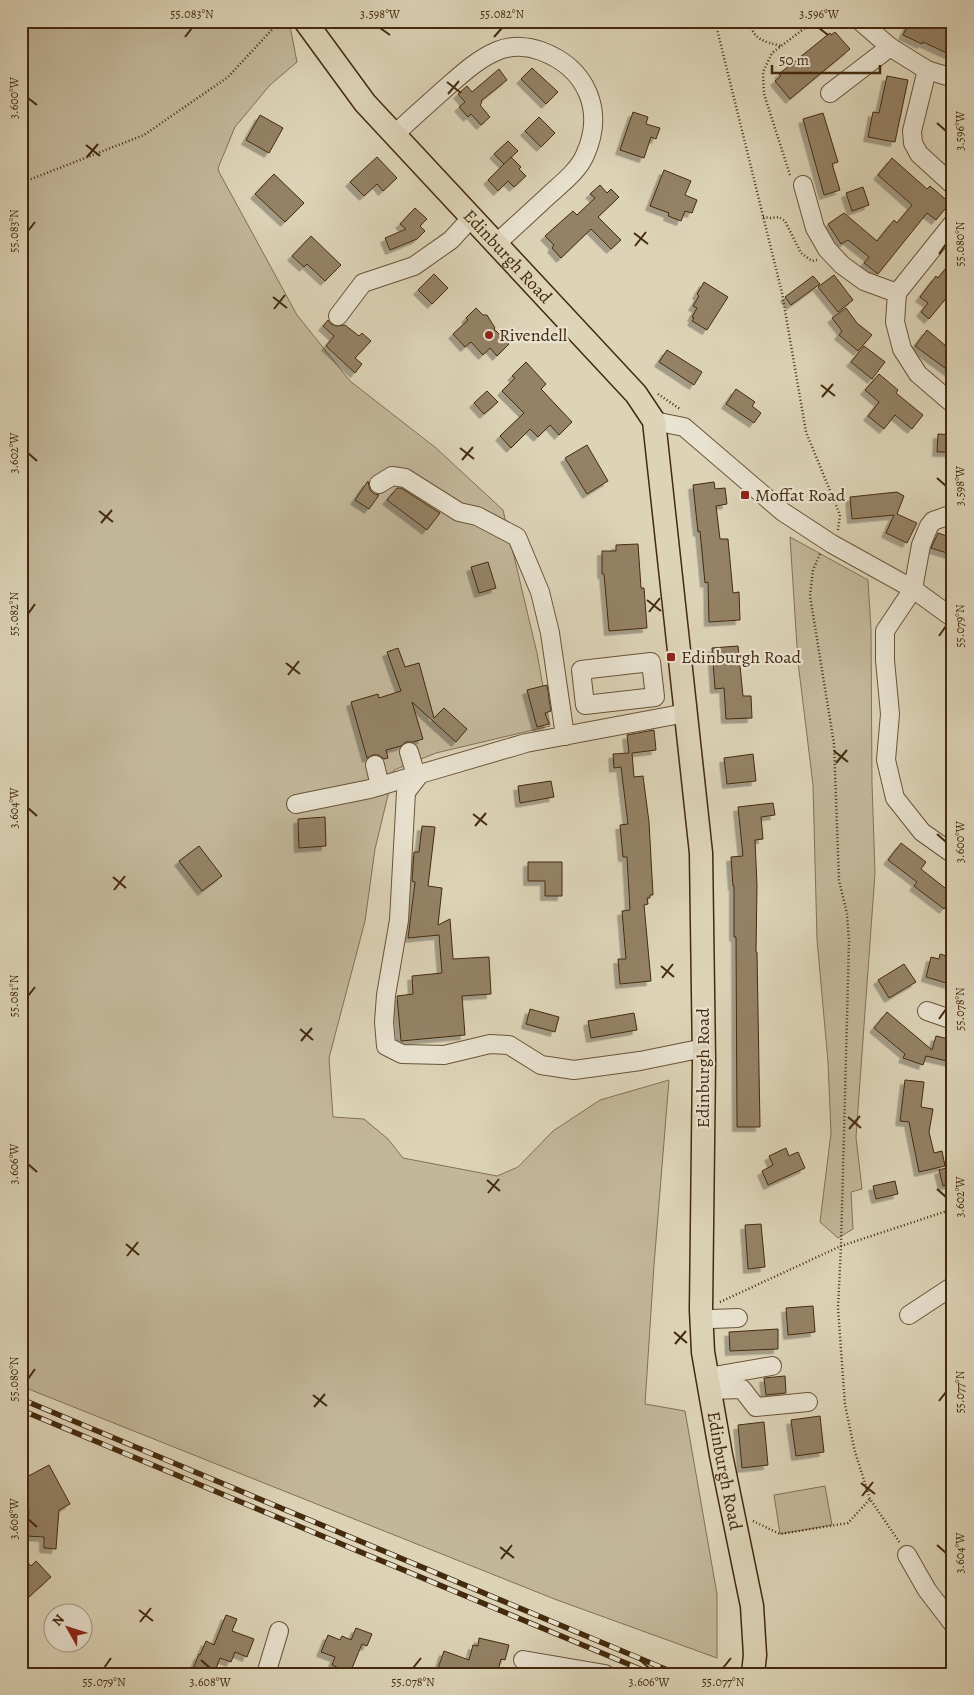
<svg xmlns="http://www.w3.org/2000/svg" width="974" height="1695" font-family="Alegreya,serif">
  <defs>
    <filter id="shadow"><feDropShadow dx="-4.5" dy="4.5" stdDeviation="0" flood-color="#0004"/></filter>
  </defs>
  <rect width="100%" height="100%" fill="#ddd4b8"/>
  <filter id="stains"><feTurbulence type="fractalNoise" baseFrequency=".004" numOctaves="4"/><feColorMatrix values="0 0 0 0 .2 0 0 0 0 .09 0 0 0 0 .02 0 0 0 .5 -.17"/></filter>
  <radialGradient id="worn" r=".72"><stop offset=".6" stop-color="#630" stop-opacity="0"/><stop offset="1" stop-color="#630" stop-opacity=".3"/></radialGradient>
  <g fill="#c3b79b" stroke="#847054">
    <path d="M21 21H289L297 62 270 85 235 127 218 168 219 172 297 315 350 381 436 448 503 510 537 653 550 726 436 753 394 770 375 849 365 921 329 1058 333 1117 364 1119 388 1139 403 1158 497 1176 518 1167 553 1131 600 1100 669 1080 654 1265 645 1404 685 1411 717 1594V1658L557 1600 21 1386Z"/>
    <path d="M790 537 868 580 871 630 872 783 875 873 856 1137 862 1189 851 1192 853 1229 838 1238 820 1222 831 1133 828 1062 817 939 813 785 798 662Z"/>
    <path d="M825 1486 832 1525 780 1534 774 1495Z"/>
  </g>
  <g fill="#948266" stroke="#442a0e" filter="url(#shadow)">
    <path d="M910 21H922L933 26 935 22 953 30V46L949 54 923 42 922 44 903 35Z"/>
    <path d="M835 32 850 49 790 99 775 81 781 76 779 74 830 33 831 35Z"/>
    <path d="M532 68 558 92 546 104 521 79Z"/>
    <path d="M499 69 507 80 481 101 482 102 480 105 490 117 481 125 471 114 468 117 459 107 465 102 458 94 467 86 472 92Z"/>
    <path d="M887 76 908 80 895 142 868 137 873 112 879 113Z"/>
    <path d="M633 112 648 117 646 124 660 128 656 139 651 137 644 158 620 150Z"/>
    <path d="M823 113 838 162 832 164 840 190 824 195 803 119Z"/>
    <path d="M260 115 283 128 269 153 246 140Z"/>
    <path d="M539 117 555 133 541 147 525 131Z"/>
    <path d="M508 141 518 151 504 164 494 154Z"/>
    <path d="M377 157 397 178 383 191 377 184 364 196 350 182Z"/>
    <path d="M511 157 521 167 519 169 526 176 514 187 508 181 498 191 488 180Z"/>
    <path d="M892 158 927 189 930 186 950 203 936 220 927 213 878 274 864 263 869 257 848 240 841 244 828 224 844 213 877 241 894 220 897 223 912 205 878 175Z"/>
    <path d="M664 170 691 181 685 195 697 200 692 213 685 211 681 221 668 216 669 213 650 206Z"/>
    <path d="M274 174 304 203 285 222 255 194Z"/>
    <path d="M600 185 607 193 611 189 619 197 598 217 621 240 611 249 591 229 561 258 552 248 554 245 545 236 573 211 577 215 595 198 590 194Z"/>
    <path d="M863 187 869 205 852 211 846 193Z"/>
    <path d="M415 208 427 219 420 226 425 231 417 239 390 250 385 238 406 229 400 224Z"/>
    <path d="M311 236 341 265 325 281 307 264 304 267 292 256Z"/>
    <path d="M953 260V290L929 319 921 312 928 303 920 297 936 276 938 278Z"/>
    <path d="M434 274 448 288 432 304 418 290Z"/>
    <path d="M834 275 853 300 838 312 818 287Z"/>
    <path d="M813 276 820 284 791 305 785 297Z"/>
    <path d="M704 282 728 297 707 330 692 321 694 318 692 317 697 308 693 306 699 296 697 294Z"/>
    <path d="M476 308 483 315H487L495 328 494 329 509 344 497 356 490 348 483 355 471 342 465 347 453 334 468 320 466 318Z"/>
    <path d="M846 308 857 323 872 335 858 351 839 335 842 331 832 318Z"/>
    <path d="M328 320 331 324 336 326 345 325 359 336 362 333 371 341 355 358 362 364 355 373 326 346 334 336 323 326Z"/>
    <path d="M927 330 953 352V374L915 346Z"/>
    <path d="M864 346 885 362 872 379 851 362Z"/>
    <path d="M667 350 702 372 694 385 659 362Z"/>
    <path d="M526 362 546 384 541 389 572 422 559 435 550 425 538 437 530 429 511 448 500 436 524 413 502 391 515 378 512 376Z"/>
    <path d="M879 374 898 390 896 393 923 415 912 429 895 415 884 429 868 416 879 402 865 390Z"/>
    <path d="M736 389 755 402 752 406 761 413 754 423 726 404Z"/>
    <path d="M487 391 498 402 484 414 474 403Z"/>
    <path d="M938 434 953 435V452H937Z"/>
    <path d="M587 445 608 481 587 494 565 458Z"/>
    <path d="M368 481 370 490 374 494 379 495 369 509 355 500Z"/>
    <path d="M714 482 715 489 725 488 727 504 716 506 720 539H728L733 593 739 592 740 620 709 622 708 582 705 583 700 531 698 532 693 485Z"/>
    <path d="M397 488H401L440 513 427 530 387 500Z"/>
    <path d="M897 492 904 496 897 514 917 523 907 543 886 533 894 515 852 519 850 497Z"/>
    <path d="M938 533 953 538V555L931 548Z"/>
    <path d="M638 544 641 588H644L647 628 609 631 604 574H602V551H616V545Z"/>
    <path d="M488 562 496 588 479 593 471 567Z"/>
    <path d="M738 646 743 696H751L752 718 726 719 724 688 715 689 712 648Z"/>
    <path d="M398 648 405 667 419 663 434 718 444 708 467 729 456 742 412 702 423 739 413 742H406L401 746 386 750 388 758 384 759 378 755H373L367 758 351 702 378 694 379 698 401 691 387 652Z"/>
    <path d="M547 685 551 711 545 713 549 724 537 727 527 690Z"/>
    <path d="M654 730 656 750 632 753 634 777 643 776 649 822 653 895H650V898H647L648 904 644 905 651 981 620 984 618 959H626L622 911 630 910 627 857H623L620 825 628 824 621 767 614 768 613 754 629 753 627 735Z"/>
    <path d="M753 754 756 781 727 784 724 758Z"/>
    <path d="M551 781 554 797 520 803 518 786Z"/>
    <path d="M773 803 775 815 761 817 763 839 755 840 757 885 756 952H757L760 1127H737L736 937H734V886H733L731 857 743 856 738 807Z"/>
    <path d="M325 817 326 846 299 848 298 819Z"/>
    <path d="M422 826 435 827 428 886 442 888 438 925 450 919 453 959 489 957 491 994 462 996 465 1035 401 1041 397 996 413 994 412 976 442 973 439 935 408 938 415 882 412 881 414 852H419Z"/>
    <path d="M901 843 926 862 921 869 945 888 953 879V897L944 909 914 886 917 882 888 860Z"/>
    <path d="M199 846 222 876 202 891 179 861Z"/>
    <path d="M528 862H562V896H545V881H528Z"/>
    <path d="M940 954 953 958V985L926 977 931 957 939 959Z"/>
    <path d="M904 964 916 982 889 998 878 980Z"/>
    <path d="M530 1009 559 1017 555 1032 526 1024Z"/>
    <path d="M887 1012 932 1050 936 1036 953 1040 951 1062 926 1056 923 1065 903 1058 905 1054 874 1028Z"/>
    <path d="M634 1013 637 1030 591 1038 588 1021Z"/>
    <path d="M905 1080 924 1082 921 1107 933 1109 929 1132 934 1153 942 1151 945 1166 919 1172 909 1122 900 1121Z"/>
    <path d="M786 1148 789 1156 798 1152 805 1168 768 1185 762 1171 773 1165 769 1156Z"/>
    <path d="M953 1166V1183L943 1186 939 1170Z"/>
    <path d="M895 1181 898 1194 876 1199 873 1186Z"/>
    <path d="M761 1224 765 1267 748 1269 745 1225Z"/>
    <path d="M813 1306 815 1332 788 1335 786 1308Z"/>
    <path d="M778 1329V1349L730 1351 729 1332Z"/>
    <path d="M785 1376 786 1393 766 1395 764 1378Z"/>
    <path d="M820 1416 824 1452 796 1456 791 1420Z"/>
    <path d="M764 1422 768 1465 742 1468 738 1425Z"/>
    <path d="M49 1465 70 1504 59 1510 56 1549 44 1548V1537L27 1536 29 1511 21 1497V1480Z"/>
    <path d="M21 1555 31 1566 36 1561 51 1577 21 1604Z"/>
    <path d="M226 1615 237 1619 232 1631 254 1639 247 1657 235 1652 231 1662 220 1658 214 1674H191L199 1654 200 1655 206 1641 214 1645Z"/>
    <path d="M356 1628 372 1634 367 1646 362 1644 350 1673 332 1665 335 1657 321 1652 328 1635 340 1640 342 1636 351 1640Z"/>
    <path d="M479 1638 509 1645 505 1660 501 1659 497 1674H489L472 1670 471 1674H436L444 1651 469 1660 473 1645 478 1646Z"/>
  </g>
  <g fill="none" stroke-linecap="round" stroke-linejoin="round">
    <defs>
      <g id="minor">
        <path d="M860 21 890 47 927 70 953 78"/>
        <path d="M927 70 912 131 913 143 919 154 953 185"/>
        <path d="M830 93 890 47"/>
        <path d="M394 135C412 118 430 102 448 86 463 73 478 59 497 51 511 45 528 46 541 51 587 68 605 111 585 155 578 171 562 183 549 195 532 211 514 227 496 244"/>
        <path d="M803 185 815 228 827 249 842 265 864 281 897 293"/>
        <path d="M953 223 897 293 895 322 902 349 918 374 953 404"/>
        <path d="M338 316 363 283 414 266 451 240 471 218"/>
        <path d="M654 421 684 427 783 512 832 544 913 589 953 618"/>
        <path d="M379 484 392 476 405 478 459 512 477 516 517 537 540 592 550 633 565 736"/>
        <path d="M953 517 947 516 933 521 929 526 921 545 913 589 885 631V660L890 714 886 760 895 798 922 832 953 854"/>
        <path d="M651 662 655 697 585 705 581 670Z"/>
        <path d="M686 713 526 743 420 774 406 792 399 920 386 995 384 1022 386 1046 402 1054 444 1055 490 1044 509 1045 541 1065 574 1070 640 1061 704 1048"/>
        <path d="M409 752 416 775"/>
        <path d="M375 765 380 786"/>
        <path d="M296 804 370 789 420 774"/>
        <path d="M927 1011 953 1020"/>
        <path d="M909 1315 953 1286"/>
        <path d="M701 1322 712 1319 738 1318"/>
        <path d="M708 1377 772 1366"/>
        <path d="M710 1390 742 1389 756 1407 808 1402"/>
        <path d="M907 1555 927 1590 953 1624"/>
        <path d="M523 1660 605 1674"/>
        <path d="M266 1674 279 1631"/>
      </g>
      <g id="major">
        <path id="s1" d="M305 21 365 103 636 394 654 421 701 853 704 1060 701 1310 703 1352 721 1455 752 1606 755 1655 753 1674"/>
      </g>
    </defs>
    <use href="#minor" stroke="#6a5438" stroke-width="20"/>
    <use href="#major" stroke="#442a0e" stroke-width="25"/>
    <g stroke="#442a0e" stroke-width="2.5" stroke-dasharray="1 2.5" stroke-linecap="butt">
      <path d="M715 21 782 293 806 432 840 515 838 530"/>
      <path d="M749 21C754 41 764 41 781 46"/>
      <path d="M790 175 764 94 763 72 772 53 814 21"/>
      <path d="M21 183 144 135 228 77 280 21"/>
      <path d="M763 217 771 218 779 217 785 221 801 253 812 261 817 260"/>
      <path d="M658 394 680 409"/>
      <path d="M820 554 813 570 810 596 834 744 839 880 847 914 849 942 841 1246 838 1308 845 1405 855 1452 870 1499 900 1543"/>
      <path d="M720 1302 841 1246 953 1209"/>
      <path d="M753 1521 780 1534 848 1523 870 1499"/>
    </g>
    <use href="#minor" stroke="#e9e3d1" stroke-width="18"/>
    <use href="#major" stroke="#ddd4b8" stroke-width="22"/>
    <defs>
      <g id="rail">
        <path d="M21 1399 677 1674"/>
        <path d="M21 1410 652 1674"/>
      </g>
    </defs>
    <use href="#rail" stroke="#442a0e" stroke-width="5.5"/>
    <use href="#rail" stroke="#e9e3d1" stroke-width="4" stroke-dasharray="11" stroke-linecap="butt"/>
  </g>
  <path fill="none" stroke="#442a0e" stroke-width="2" d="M380 28 390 35M819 28 828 35M185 37 192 28M494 37 502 28M447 82 461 93M448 94 459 81M28 98 37 105M937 123 946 131M86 145 100 156M87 157 98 144M28 231 35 222M634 233 648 244M635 246 646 232M939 254 946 244M273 297 287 308M274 309 285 295M821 385 835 396M822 397 833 384M460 448 474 459M28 453 37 461M462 460 473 447M937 478 946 486M99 511 113 522M101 523 112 510M647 600 661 611M649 612 660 598M28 614 35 604M939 636 946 626M286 663 300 674M288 675 299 661M834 751 848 762M836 763 847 750M28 808 37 816M473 814 487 825M475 826 486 813M937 834 946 842M113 877 126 888M114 890 125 876M661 966 674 977M662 978 673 964M28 996 35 987M939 1019 946 1009M300 1029 313 1040M301 1041 312 1028M848 1117 861 1128M849 1129 860 1116M28 1164 37 1172M487 1180 500 1191M937 1189 946 1197M488 1193 499 1179M126 1244 139 1255M127 1256 138 1242M674 1332 687 1343M675 1344 686 1331M28 1379 35 1369M313 1395 327 1406M939 1401 946 1392M314 1407 325 1394M861 1483 875 1494M862 1496 873 1482M28 1519 37 1527M937 1545 946 1553M500 1547 514 1558M501 1559 512 1545M139 1610 153 1621M140 1622 151 1608M201 1660 210 1668M640 1660 649 1668M104 1668 111 1658M413 1668 421 1658M723 1668 731 1658"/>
  <g fill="#8f2418" stroke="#e9e3d1" stroke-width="2">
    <circle cx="489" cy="335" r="5"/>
    <rect x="740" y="490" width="10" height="10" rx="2.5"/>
    <rect x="666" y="652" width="10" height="10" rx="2.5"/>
  </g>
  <g text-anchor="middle" stroke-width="4.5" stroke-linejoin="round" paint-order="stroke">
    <g font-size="18" fill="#442a0e" stroke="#e9e3d1">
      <text dy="6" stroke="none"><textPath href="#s1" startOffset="311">Edinburgh Road</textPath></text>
      <text transform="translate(703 1068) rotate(-90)" y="6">Edinburgh Road</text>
      <text dy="6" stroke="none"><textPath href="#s1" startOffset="1586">Edinburgh Road</textPath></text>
    </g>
    <g font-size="18" fill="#442a0e" stroke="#e9e3d1" text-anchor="start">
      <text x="499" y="341">Rivendell</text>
      <text x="755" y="501">Moffat Road</text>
      <text x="681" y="663">Edinburgh Road</text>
    </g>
  </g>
  <rect width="974" height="1695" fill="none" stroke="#ddd4b8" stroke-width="55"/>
  <g transform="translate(68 1628) rotate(309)"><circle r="24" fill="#e9e3d1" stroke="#a79983"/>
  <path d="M0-4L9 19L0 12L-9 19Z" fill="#8f2418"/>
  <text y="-8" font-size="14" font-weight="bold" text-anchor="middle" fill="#442a0e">N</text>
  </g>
  <path d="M772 65v8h108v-8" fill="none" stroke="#442a0e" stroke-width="2.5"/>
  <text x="779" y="65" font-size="15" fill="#442a0e" stroke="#e9e3d1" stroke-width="4" paint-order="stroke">50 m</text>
  <rect x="28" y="28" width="918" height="1640" fill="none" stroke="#442a0e" stroke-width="2"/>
  <g font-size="12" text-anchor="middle" fill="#442a0e">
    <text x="192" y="18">55.083°N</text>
    <text x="380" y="18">3.598°W</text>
    <text x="502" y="18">55.082°N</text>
    <text x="819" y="18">3.596°W</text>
    <text transform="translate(14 98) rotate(-90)" y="4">3.600°W</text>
    <text transform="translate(960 131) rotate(-90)" y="4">3.596°W</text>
    <text transform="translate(14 231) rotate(-90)" y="4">55.083°N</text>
    <text transform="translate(960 244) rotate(-90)" y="4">55.080°N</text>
    <text transform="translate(14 453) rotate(-90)" y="4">3.602°W</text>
    <text transform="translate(960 486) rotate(-90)" y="4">3.598°W</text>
    <text transform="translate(14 614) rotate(-90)" y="4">55.082°N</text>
    <text transform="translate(960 626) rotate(-90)" y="4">55.079°N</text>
    <text transform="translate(14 808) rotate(-90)" y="4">3.604°W</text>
    <text transform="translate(960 842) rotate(-90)" y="4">3.600°W</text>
    <text transform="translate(14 996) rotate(-90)" y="4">55.081°N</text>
    <text transform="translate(960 1009) rotate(-90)" y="4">55.078°N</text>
    <text transform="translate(14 1164) rotate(-90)" y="4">3.606°W</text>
    <text transform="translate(960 1197) rotate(-90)" y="4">3.602°W</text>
    <text transform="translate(14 1379) rotate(-90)" y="4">55.080°N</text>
    <text transform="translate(960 1392) rotate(-90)" y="4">55.077°N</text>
    <text transform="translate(14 1519) rotate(-90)" y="4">3.608°W</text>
    <text transform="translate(960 1553) rotate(-90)" y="4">3.604°W</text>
    <text x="104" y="1686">55.079°N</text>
    <text x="210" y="1686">3.608°W</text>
    <text x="413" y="1686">55.078°N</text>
    <text x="649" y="1686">3.606°W</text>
    <text x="723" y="1686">55.077°N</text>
  </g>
  <rect width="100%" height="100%" filter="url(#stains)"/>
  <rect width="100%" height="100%" fill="url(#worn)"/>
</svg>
